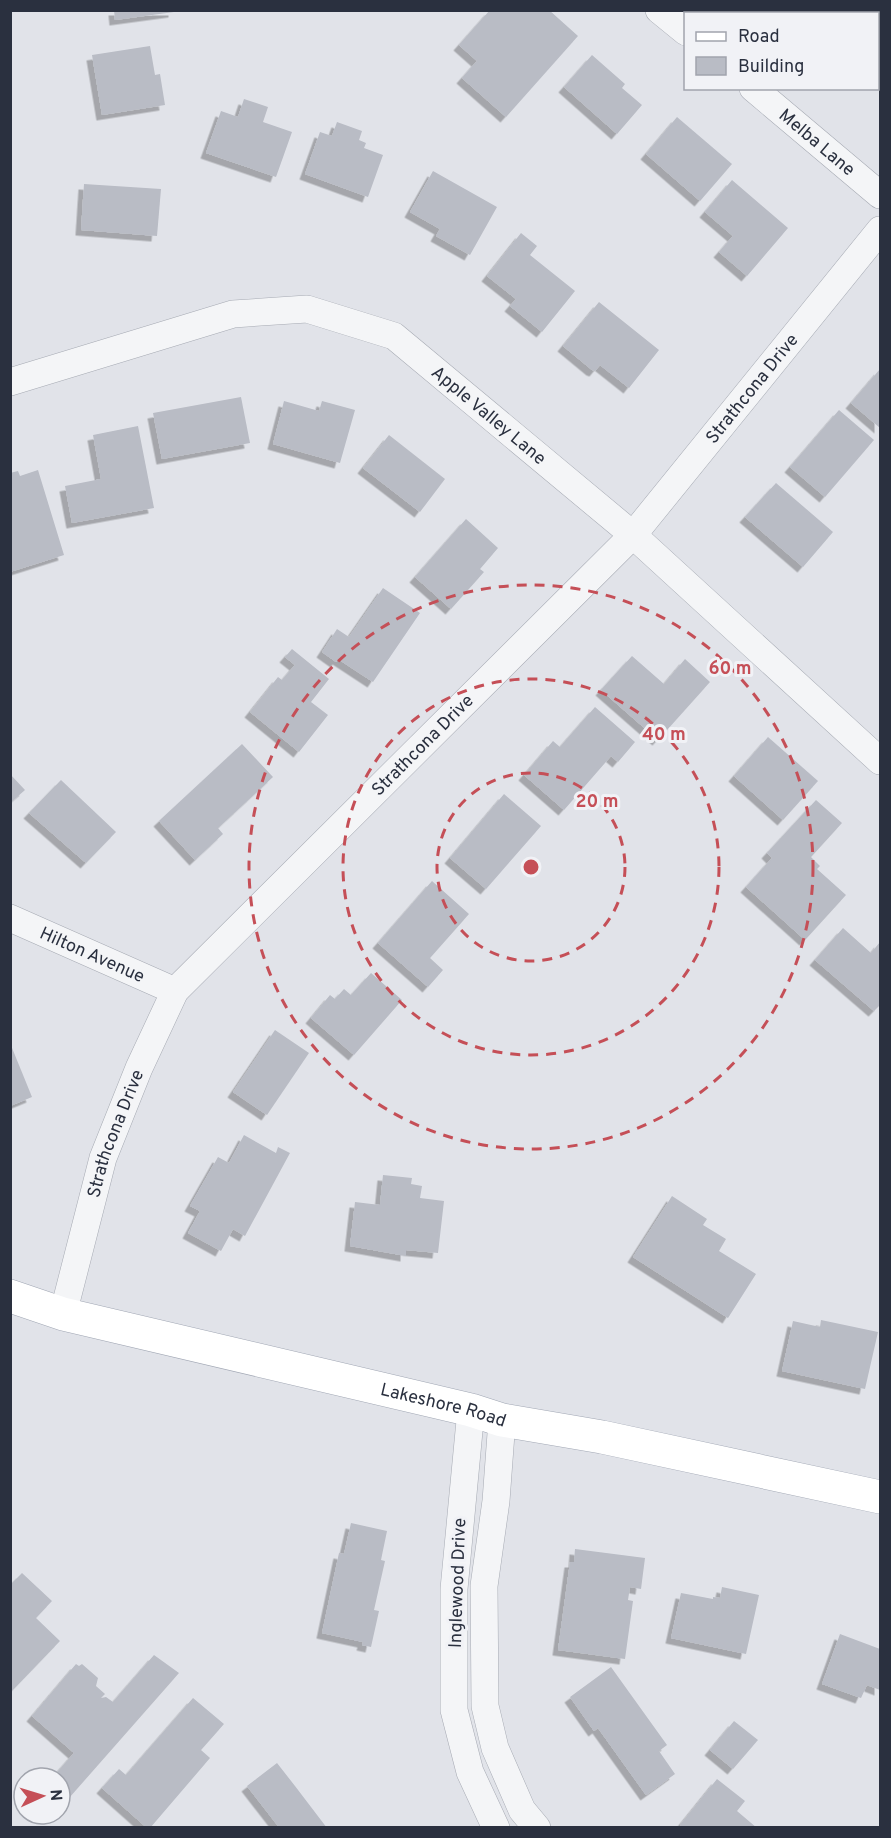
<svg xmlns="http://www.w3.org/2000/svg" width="891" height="1838" font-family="Overpass,sans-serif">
  <defs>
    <filter id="shadow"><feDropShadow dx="-5.5" dy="5.5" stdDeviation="0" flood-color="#0004"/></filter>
  </defs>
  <rect width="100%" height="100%" fill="#e1e3e9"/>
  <g fill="#b9bcc5" filter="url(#shadow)">
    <path d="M114 10H174V12L115 20Z"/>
    <path d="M490 10H549L578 36 506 117 462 78 477 61 459 45Z"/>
    <path d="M799 10H854L851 14H802Z"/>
    <path d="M874 10H880V77L878 74V14Z"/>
    <path d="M150 46 155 75 160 74 165 105 102 115 92 55Z"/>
    <path d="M592 55 625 84 622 88 642 105 617 134 564 87Z"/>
    <path d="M244 99 268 107 263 122 292 132 276 177 206 153 221 111 238 117Z"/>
    <path d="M677 117 732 164 700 201 646 154Z"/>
    <path d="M337 122 362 131 359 140 366 143 364 148 383 155 368 197 305 174 320 132 332 136Z"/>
    <path d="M433 171 497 207 470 255 436 236 440 229 410 212Z"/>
    <path d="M732 180 788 228 747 276 719 252 733 236 705 212Z"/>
    <path d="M84 184 161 189 157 236 81 230Z"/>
    <path d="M521 233 537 246 530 255 575 291 542 332 510 306 516 299 487 276Z"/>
    <path d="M599 302 659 350 629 388 600 365 595 371 592 370 563 346Z"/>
    <path d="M880 369V428L851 403Z"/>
    <path d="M241 397 250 443 162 459 153 413Z"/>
    <path d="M284 401 319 411 322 401 355 410 340 463 273 444Z"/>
    <path d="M839 410 874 440 825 497 790 467Z"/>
    <path d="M138 426 154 508 72 523 65 486 101 479 93 435Z"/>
    <path d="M389 435 445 479 420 512 363 468Z"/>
    <path d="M38 470 64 555 10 572V473L18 471 20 476Z"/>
    <path d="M776 483 833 532 803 567 745 517Z"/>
    <path d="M466 519 498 548 480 569 484 572 451 609 415 577Z"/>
    <path d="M383 588 420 613 373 682 338 659 336 662 322 652 337 629 349 637Z"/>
    <path d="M292 649 329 679 311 702 328 715 299 752 250 712 278 677 282 680 295 665 285 657Z"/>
    <path d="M632 656 664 684 685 659 710 682 658 740 601 690Z"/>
    <path d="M595 707 635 742 618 762 611 756 564 810 524 775 553 741 560 747Z"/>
    <path d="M768 737 818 781 783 820 734 776Z"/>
    <path d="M242 744 273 777 218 828 223 834 195 860 159 821Z"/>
    <path d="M10 774 25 790 10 803Z"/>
    <path d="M61 780 116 832 86 863 29 813Z"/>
    <path d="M504 794 541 826 486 889 450 858Z"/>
    <path d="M816 800 842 823 811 857 820 866 817 869 846 895 805 940 746 887 772 858 767 853Z"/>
    <path d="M432 881 469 914 430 958 443 970 428 987 378 943Z"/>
    <path d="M843 928 871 953 880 942V1005L874 1011 815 960Z"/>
    <path d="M371 973 402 1000 354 1055 311 1018 330 995 335 999 344 989 351 995Z"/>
    <path d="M275 1030 309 1053 267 1115 233 1092Z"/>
    <path d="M10 1043 32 1097 10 1106Z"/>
    <path d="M244 1135 276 1153 278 1147 290 1153 245 1236 233 1229 221 1251 188 1233 200 1211 190 1206 218 1157 229 1163Z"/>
    <path d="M383 1175 412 1178 411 1184 422 1186 420 1198 444 1201 438 1253 406 1250V1256L350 1246 355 1202 380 1205Z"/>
    <path d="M672 1196 707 1219 703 1225 726 1239 719 1251 756 1274 728 1318 633 1257Z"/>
    <path d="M821 1320 878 1332 865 1389 782 1371 793 1321 820 1327Z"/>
    <path d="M351 1523 387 1531 381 1560 385 1561 374 1610 379 1611 371 1647 362 1645 363 1642 322 1633 339 1553 344 1554Z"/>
    <path d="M575 1549 645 1558 641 1589 630 1587 628 1600 633 1601 625 1659 558 1650 570 1562H574Z"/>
    <path d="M22 1573 52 1601 36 1618 60 1641 10 1693V1585Z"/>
    <path d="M722 1587 759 1595 746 1654 671 1638 681 1593 713 1599V1597L720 1598Z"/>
    <path d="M840 1634 880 1649V1690L867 1685 861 1698 822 1684Z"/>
    <path d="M154 1655 179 1673 69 1798 60 1790V1778H52L74 1753 32 1716 76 1664 79 1666 82 1664 98 1678 96 1686 105 1694 101 1698 106 1697 113 1702Z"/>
    <path d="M611 1667 667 1745 659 1751 675 1774 646 1795 598 1728 594 1731 570 1697Z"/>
    <path d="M193 1698 224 1724 201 1750 210 1758 150 1828H147L102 1788 119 1769 126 1775Z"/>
    <path d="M734 1721 758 1740 733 1769 710 1750Z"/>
    <path d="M277 1763 295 1786 327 1828H276L278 1826 247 1786Z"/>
    <path d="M717 1779 745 1801 737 1811 757 1828H683L680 1825Z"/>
  </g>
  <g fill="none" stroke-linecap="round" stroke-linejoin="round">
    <defs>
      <g id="minor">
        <path d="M659 10 686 32"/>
        <path id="s1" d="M753 88 880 195"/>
        <path id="s2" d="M10 382 233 314 307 309 394 336 633 535 880 761"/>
        <path id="s3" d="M10 918 175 991"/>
        <path id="s4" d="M63 1314 103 1158 139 1068 175 991 633 535 880 230"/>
        <path d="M471 1410 454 1589V1710L470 1772 496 1828"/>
        <path d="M502 1420 496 1501 484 1586 485 1706 495 1748 522 1810 537 1828"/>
      </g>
      <g id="primary">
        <path id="s5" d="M10 1296 63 1314 471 1410 502 1420 602 1437 880 1497"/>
      </g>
    </defs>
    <use href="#minor" stroke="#a6aab3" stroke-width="28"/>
    <use href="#primary" stroke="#a1a7b4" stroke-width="34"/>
    <use href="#minor" stroke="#f4f5f7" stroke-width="27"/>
    <use href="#primary" stroke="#fff" stroke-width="33"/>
  </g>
  <g fill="none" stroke="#c54f57" stroke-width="3" stroke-dasharray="10 8">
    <circle cx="531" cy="867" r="94"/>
    <circle cx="531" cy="867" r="188"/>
    <circle cx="531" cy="867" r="282"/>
  </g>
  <g text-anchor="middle" stroke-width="6" stroke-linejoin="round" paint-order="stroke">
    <g font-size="18" fill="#2a303f" stroke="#f1f2f6">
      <text dy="6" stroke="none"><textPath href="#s1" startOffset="84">Melba Lane</textPath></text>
      <text dy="6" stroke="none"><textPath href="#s4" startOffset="1178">Strathcona Drive</textPath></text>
      <text dy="6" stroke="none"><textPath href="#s2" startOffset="522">Apple Valley Lane</textPath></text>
      <text dy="6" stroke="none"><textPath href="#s4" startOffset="692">Strathcona Drive</textPath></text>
      <text dy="6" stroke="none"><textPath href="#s3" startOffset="90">Hilton Avenue</textPath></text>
      <text dy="6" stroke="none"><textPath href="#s4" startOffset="188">Strathcona Drive</textPath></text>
      <text dy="6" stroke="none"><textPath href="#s5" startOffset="447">Lakeshore Road</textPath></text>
      <text transform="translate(457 1583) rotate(-88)" y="6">Inglewood Drive</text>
    </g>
  </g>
  <circle cx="531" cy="867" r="9" fill="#c54f57" stroke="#f1f2f6" stroke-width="3"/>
  <g font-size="18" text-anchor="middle" font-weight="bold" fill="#c54f57" stroke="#f1f2f6" stroke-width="6" stroke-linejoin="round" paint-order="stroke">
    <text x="730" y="674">60 m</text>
    <text x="664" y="740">40 m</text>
    <text x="597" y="807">20 m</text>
  </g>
  <rect width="891" height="1838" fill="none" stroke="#2a303f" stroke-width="24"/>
  <rect x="684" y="12" width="195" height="78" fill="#f1f2f6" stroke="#a1a4ad" stroke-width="1.5"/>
  <rect x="696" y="32" width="30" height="9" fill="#ffffff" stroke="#a1a4ad" stroke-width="1.5"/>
  <text x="738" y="42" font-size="18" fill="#2a303f">Road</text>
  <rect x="696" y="57" width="30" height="18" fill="#b9bcc5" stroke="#a1a4ad" stroke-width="1.5"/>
  <text x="738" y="72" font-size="18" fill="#2a303f">Building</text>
  <g transform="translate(42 1796) rotate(86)"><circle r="28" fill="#f1f2f6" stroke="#a1a4ad" stroke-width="1.5"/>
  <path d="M0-4.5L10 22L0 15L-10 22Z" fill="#c54f57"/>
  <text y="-9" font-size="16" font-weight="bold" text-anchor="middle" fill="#2a303f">N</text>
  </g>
</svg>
